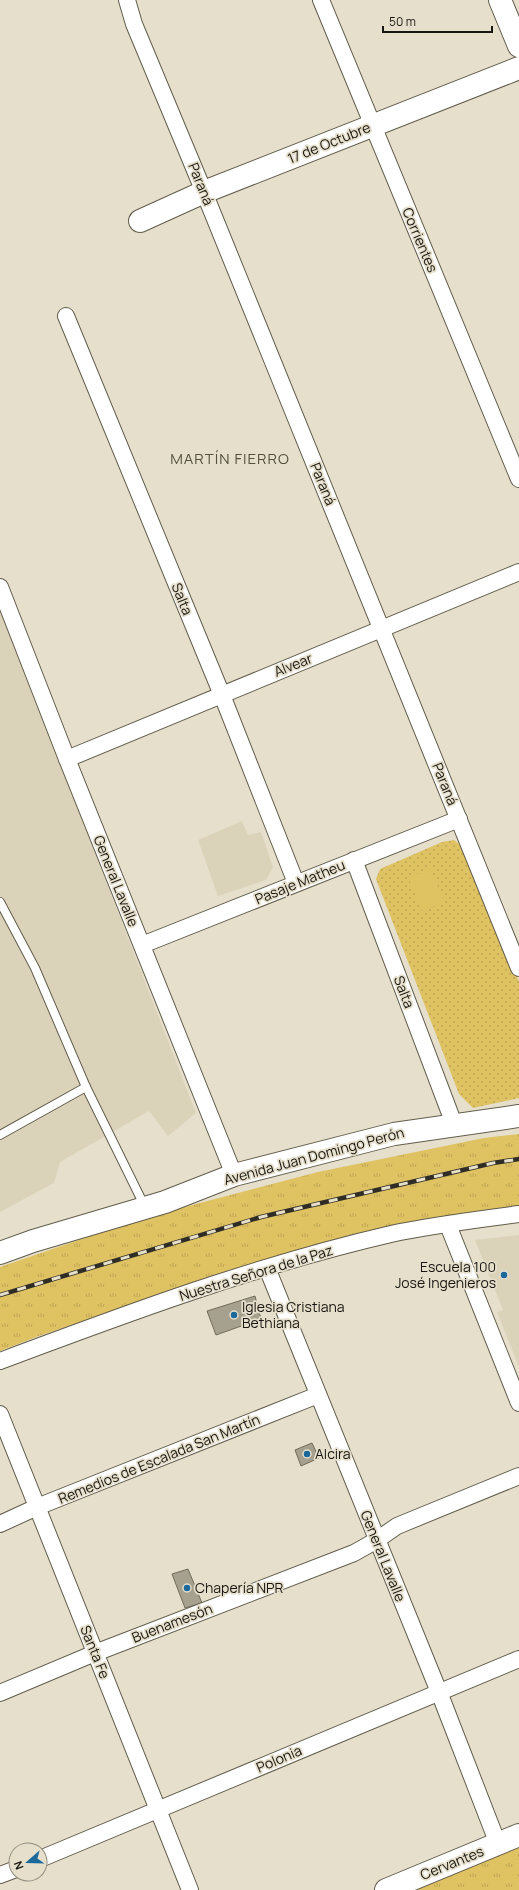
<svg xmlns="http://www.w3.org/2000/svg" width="519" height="1890" font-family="Manrope,sans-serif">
  <defs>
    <pattern id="grass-tufts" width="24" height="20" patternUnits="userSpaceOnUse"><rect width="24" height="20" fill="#dfc262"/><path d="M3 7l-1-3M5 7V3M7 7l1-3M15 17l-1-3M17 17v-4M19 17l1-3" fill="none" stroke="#bfa654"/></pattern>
    <pattern id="park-dots" width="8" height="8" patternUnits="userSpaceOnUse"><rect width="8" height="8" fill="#dfc262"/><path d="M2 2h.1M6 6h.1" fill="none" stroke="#bfa654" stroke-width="1.8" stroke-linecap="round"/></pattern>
  </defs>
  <rect width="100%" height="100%" fill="#e5dfcc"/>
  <g fill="#dbd3b9">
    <path d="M0 608 196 1113 168 1136 149 1111 60 1162 54 1183 0 1212Z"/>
    <path d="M242 821 248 835 261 832 273 867 266 880 218 896 198 840Z"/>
    <path d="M519 1235V1367L497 1312 503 1310 475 1240Z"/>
  </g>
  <g fill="url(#grass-tufts)">
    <path d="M519 1134V1206L381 1229 223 1274 36 1337 0 1351V1267L143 1218 318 1172 484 1138Z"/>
    <path d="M519 1835V1890H386Z"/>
  </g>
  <path fill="url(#park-dots)" d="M454 840 464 848 519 982V1098L473 1108 459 1094 376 879 380 869 442 842Z"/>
  <path fill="#dfc262" d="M431 869 444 902 422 911 408 877Z"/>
  <g fill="#a6a08e" stroke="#716c5b">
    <path d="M255 1296 261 1319 216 1335 207 1311Z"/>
    <path d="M312 1443 319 1458 301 1466 295 1450Z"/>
    <path d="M188 1569 202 1603 185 1608 172 1574Z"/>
  </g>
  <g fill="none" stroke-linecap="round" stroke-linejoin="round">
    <defs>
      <g id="lane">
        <path d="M0 902 35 968 86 1087 145 1207"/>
        <path d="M0 1135 86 1087"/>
      </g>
      <g id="street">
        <path d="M127 0 134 24 204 192 519 968"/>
        <path d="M321 0 519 479"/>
        <path d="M66 316 222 695 296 883"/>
        <path d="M0 587 67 759 234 1175"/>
        <path d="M67 759 519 572"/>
        <path d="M354 860 454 1124"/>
        <path d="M142 945 459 819"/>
        <path d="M448 1225 519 1403"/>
        <path d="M267 1268 439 1692 498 1844"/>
        <path d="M0 1361C128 1313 257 1265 391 1234 433 1225 476 1220 519 1214"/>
        <path d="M0 1414 190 1890"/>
        <path d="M0 1524 37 1507 318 1395"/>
        <path d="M0 1693 95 1653 354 1553 377 1540 397 1526 519 1476"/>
        <path d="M40 1859 519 1659"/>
        <path d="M0 1875 16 1869"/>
      </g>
      <g id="secondary">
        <path d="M500 0 519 46"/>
        <path d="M140 221 204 192 519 68"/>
        <path d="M0 1253 33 1241 165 1202 234 1175 394 1134 519 1116"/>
        <path d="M386 1890 519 1835"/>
      </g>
    </defs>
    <use href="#lane" stroke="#625d4c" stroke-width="10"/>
    <use href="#street" stroke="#625d4c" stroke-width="18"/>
    <use href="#secondary" stroke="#625d4c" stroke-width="24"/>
    <use href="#lane" stroke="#fff" stroke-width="8"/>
    <use href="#street" stroke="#fff" stroke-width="16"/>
    <use href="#secondary" stroke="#fff" stroke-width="22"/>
    <defs>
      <path id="rail" d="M0 1295 261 1217 493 1163 519 1159"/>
    </defs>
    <use href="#rail" stroke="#2f2d25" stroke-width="4.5"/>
    <use href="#rail" stroke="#e5dfcc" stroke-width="3" stroke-dasharray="9" stroke-linecap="butt"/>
  </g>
  <g fill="#1b699b" stroke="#e5dfcc" stroke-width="1.5">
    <circle cx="504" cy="1275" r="4"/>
    <circle cx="234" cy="1315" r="4"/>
    <circle cx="307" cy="1454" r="4"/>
    <circle cx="187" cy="1588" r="4"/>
  </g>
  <g text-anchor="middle" stroke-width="3.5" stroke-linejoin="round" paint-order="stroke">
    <g font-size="14" fill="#181610" stroke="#e5dfcc">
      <text transform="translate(329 143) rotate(-22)" y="5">17 de Octubre</text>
      <text transform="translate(201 184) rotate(68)" y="5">Paraná</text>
      <text transform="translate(420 240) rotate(67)" y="5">Corrientes</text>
      <text transform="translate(323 484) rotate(68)" y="5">Paraná</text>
      <text transform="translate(182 599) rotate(68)" y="5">Salta</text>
      <text transform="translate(293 665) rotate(-22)" y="5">Alvear</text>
      <text transform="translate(445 784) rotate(68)" y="5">Paraná</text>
      <text transform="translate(116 881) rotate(68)" y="5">General Lavalle</text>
      <text transform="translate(300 882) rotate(-22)" y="5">Pasaje Matheu</text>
      <text transform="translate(404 992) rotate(69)" y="5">Salta</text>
      <text transform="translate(314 1156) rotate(-15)" y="5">Avenida Juan Domingo Perón</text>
      <text transform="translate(256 1273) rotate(-17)" y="5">Nuestra Señora de la Paz</text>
      <text transform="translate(159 1459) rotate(-22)" y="5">Remedios de Escalada San Martín</text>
      <text transform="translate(383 1556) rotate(68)" y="5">General Lavalle</text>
      <text transform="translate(172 1623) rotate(-21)" y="5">Buenamesón</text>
      <text transform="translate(95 1652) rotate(68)" y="5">Santa Fe</text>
      <text transform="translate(279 1759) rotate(-23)" y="5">Polonia</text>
      <text transform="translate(452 1863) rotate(-22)" y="5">Cervantes</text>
    </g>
    <g font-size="14" fill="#181610" stroke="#e5dfcc" text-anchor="start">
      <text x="496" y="1272" text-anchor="end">Escuela 100<tspan x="496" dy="16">José Ingenieros</tspan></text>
      <text x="242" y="1312">Iglesia Cristiana<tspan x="242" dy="16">Bethiana</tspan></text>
      <text x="315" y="1459">Alcira</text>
      <text x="195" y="1593">Chapería NPR</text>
    </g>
    <g font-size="15" letter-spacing="1" fill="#544f3f" stroke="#e5dfcc">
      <text x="230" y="464">MARTÍN FIERRO</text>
    </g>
  </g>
  <g transform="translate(28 1862) rotate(250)"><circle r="19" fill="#e5dfcc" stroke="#938f81"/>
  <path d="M0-3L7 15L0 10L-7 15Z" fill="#1b699b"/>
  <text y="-6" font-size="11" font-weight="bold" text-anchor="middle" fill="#181610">N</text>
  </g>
  <path d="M383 26v6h109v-6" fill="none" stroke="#181610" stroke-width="2"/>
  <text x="389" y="26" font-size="12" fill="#181610" stroke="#e5dfcc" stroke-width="3" paint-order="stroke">50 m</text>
</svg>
